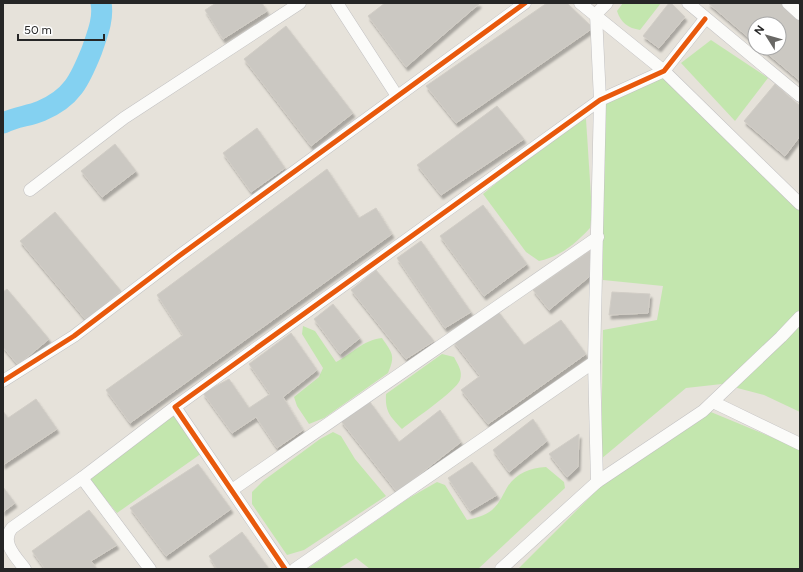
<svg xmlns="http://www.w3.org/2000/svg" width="803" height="572" font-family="Figtree,sans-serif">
  <defs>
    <filter id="shadow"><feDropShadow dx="2" dy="4" stdDeviation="1" flood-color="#0004"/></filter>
  </defs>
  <rect width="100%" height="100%" fill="#e6e2da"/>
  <g fill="#c3e6ae">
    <path d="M623 3H661L640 30C628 28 621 23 617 11Z"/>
    <path d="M711 40 768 78 735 121 681 63Z"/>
    <path d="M660 72 800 207V412L764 395 722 384 686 388 601 459 603 330 657 320 663 286 603 280 599 107Z"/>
    <path d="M586 119 592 212 590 228C575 244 561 256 539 261L526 252 483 194 518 165 576 123Z"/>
    <path d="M303 326 315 331 336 362C352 354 363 340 382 338 392 353 396 355 388 373L324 418 309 424 297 406 294 397 319 377 323 368 302 334Z"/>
    <path d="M442 354 454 357C458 365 463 371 460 380 456 391 413 420 402 429 390 416 385 412 386 394Z"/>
    <path d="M706 410 800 449V569H518L609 478Z"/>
    <path d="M174 413 202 453 117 513 88 478Z"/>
    <path d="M333 432 341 436 355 459 386 496 304 550 287 555 252 504V492L263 481 320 439Z"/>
    <path d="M546 467 564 482 565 488 478 569H370L356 558 338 569H307L409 498 437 482 445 485 467 520C475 518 485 516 492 510 500 503 503 494 508 486 517 473 530 468 546 467Z"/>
  </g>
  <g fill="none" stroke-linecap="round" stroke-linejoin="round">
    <path stroke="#84d1f1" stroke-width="21" d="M3 123C15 117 29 116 41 111 72 98 80 80 92 50 97 35 104 19 101 3"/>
  </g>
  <g fill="#cbc8c2" stroke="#d1cdc6" filter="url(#shadow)">
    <path d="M216 3H262L267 11 223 39 205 10Z"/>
    <path d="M385 3H479V4L406 67 368 16Z"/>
    <path d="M547 3H567L593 28 456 123 426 86Z"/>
    <path d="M669 3H671L685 17 659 48 643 36Z"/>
    <path d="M708 3H781L800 20V81L761 48H779V24H755V43Z"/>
    <path d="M286 26 353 113 311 146 244 59Z"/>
    <path d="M775 84 800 106V136L785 156 744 121Z"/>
    <path d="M497 106 524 139 441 195 417 165Z"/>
    <path d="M257 128 285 168 251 192 223 153Z"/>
    <path d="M115 144 136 171 102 197 81 171Z"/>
    <path d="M327 169 359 218 376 208 392 234 130 423 106 390 183 335 157 295Z"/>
    <path d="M483 205 527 264 484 296 440 236Z"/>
    <path d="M55 212 121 291 86 320 20 241Z"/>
    <path d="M421 241 471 312 445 328 397 258Z"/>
    <path d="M591 250 589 277 549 310 533 290Z"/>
    <path d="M376 270 434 341 406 359 351 290Z"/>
    <path d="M7 289 49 339 18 365 3 347V292Z"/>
    <path d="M612 292 650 294 648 313 609 315Z"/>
    <path d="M333 304 360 338 340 354 314 319Z"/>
    <path d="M497 310 524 345 561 320 586 354 488 424 461 390 480 376 453 341Z"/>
    <path d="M291 333 317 370 283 397 303 430 277 448 256 417 232 433 203 393 229 379 249 408 270 394 249 364Z"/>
    <path d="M36 399 57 429 3 465V411L8 418Z"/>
    <path d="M370 402 399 442 440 410 461 442 397 492 341 421Z"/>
    <path d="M533 419 547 441 509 472 493 450Z"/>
    <path d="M579 434 578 467 567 477 549 454Z"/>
    <path d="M472 462 497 495 470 511 448 478Z"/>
    <path d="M198 464 231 509 166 556 130 508Z"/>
    <path d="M3 487 15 503 3 512Z"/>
    <path d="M89 510 117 545 91 561 97 569H45L32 551Z"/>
    <path d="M242 532 269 569H217L209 556Z"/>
  </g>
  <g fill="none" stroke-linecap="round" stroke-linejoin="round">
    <defs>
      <g id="minor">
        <path d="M337 3 397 96"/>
        <path d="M580 3 664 71 800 204"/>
        <path d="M688 3 800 96"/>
        <path d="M788 3 800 14"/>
        <path d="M30 190 124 118 300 3"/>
        <path d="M3 381 74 336 179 256 525 3"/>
        <path d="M713 402 800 444"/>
        <path d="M82 478 150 569"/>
        <path d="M597 482 594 362 600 100 596 14 607 3"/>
        <path d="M232 490 598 237"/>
        <path d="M25 569C16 557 0 542 12 528L82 478 175 407"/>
        <path d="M285 569 175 407 600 100 664 71 705 19"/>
        <path d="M295 569 594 362"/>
        <path d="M501 569 597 482 703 411 781 337 800 317"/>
      </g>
    </defs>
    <use href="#minor" stroke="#c2c1c2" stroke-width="13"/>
    <use href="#minor" stroke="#fbfbf9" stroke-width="12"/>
    <defs>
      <g id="cycleway">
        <path d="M3 381 74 336 179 256 525 3"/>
        <path d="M285 569 175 407 600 100 664 71 705 19"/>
      </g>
    </defs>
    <use href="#cycleway" stroke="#fff" stroke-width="8"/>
    <use href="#cycleway" stroke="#e8590c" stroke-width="5"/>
  </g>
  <rect width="803" height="572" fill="none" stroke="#262626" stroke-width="8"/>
  <g transform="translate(767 36) rotate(307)"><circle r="19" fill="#ffffff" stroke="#a8a8a8"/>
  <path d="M0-3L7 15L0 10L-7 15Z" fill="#696865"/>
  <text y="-6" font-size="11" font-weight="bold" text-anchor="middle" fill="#262626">N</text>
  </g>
  <path d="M18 34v6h86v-6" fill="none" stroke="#262626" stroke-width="2"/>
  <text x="24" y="34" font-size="12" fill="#262626" stroke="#ffffff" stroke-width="3" paint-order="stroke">50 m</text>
</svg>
